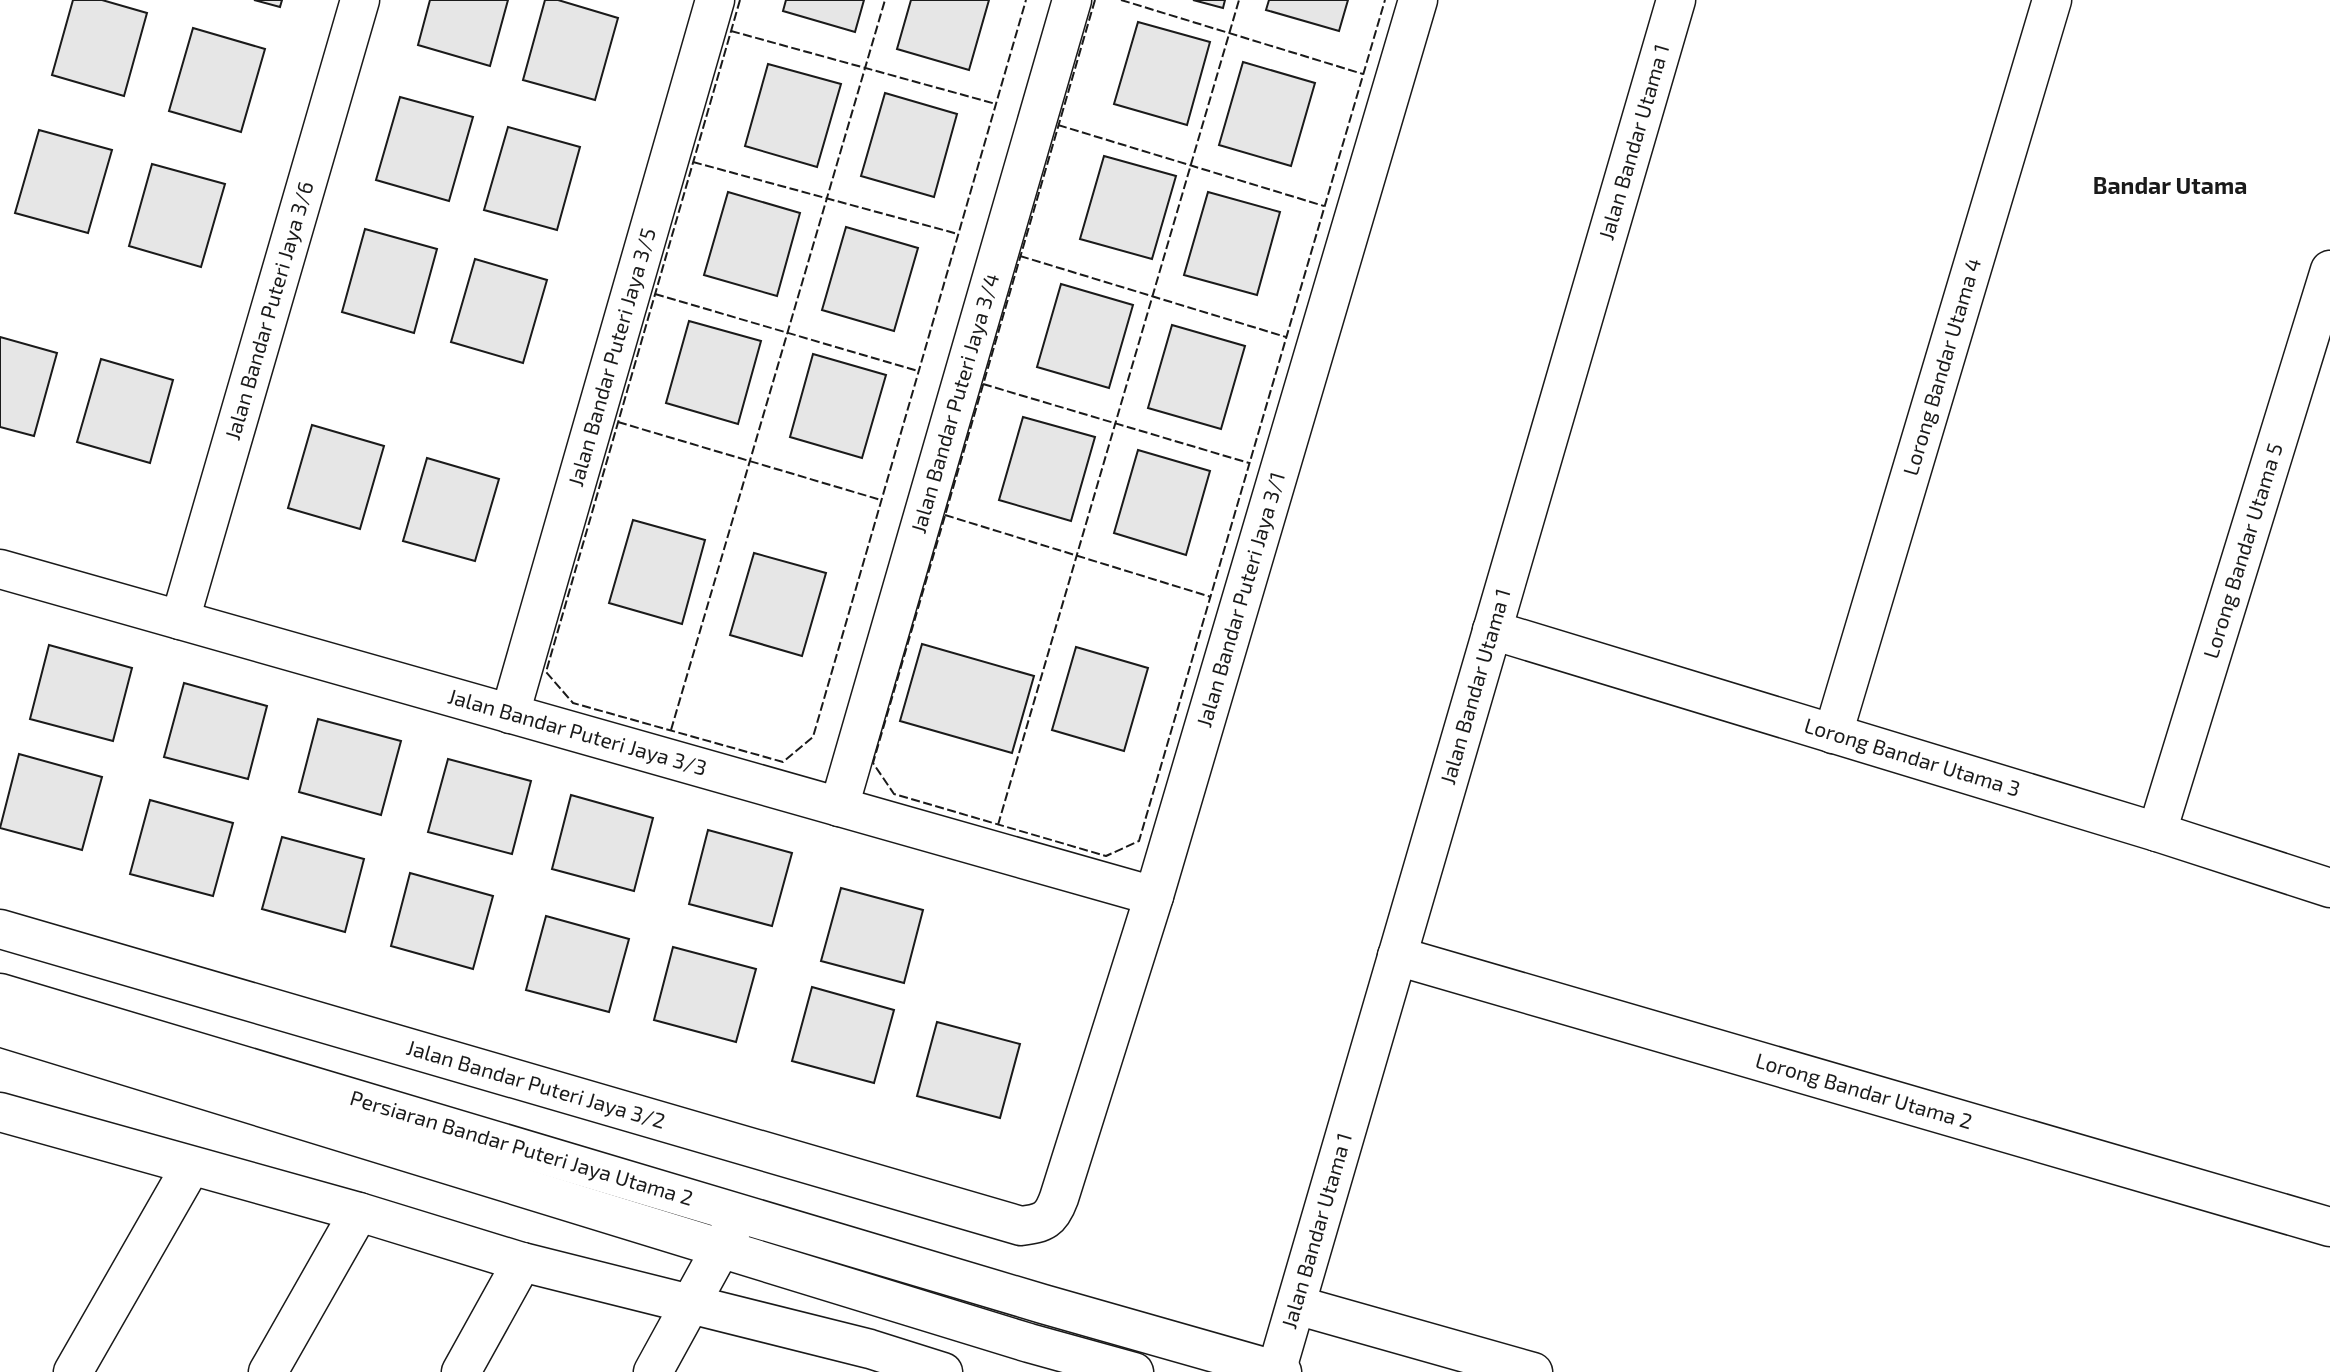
<svg xmlns="http://www.w3.org/2000/svg" width="2330" height="1372" font-family="'Exo 2',sans-serif">
  <rect width="100%" height="100%" fill="#fff"/>
  <g fill="#e6e6e6" stroke="#1a1a1a" stroke-width="2">
    <path d="M73 0H102L147 13 124 96 52 75Z"/>
    <path d="M254 0H282L280 7Z"/>
    <path d="M430 0H508L490 66 418 45Z"/>
    <path d="M545 0H558L618 18 595 100 523 80Z"/>
    <path d="M786 0H864L855 32 783 11Z"/>
    <path d="M911 0H989L969 70 897 49Z"/>
    <path d="M1193 0H1225L1223 8Z"/>
    <path d="M1269 0H1348L1339 31 1266 10Z"/>
    <path d="M1138 22 1210 42 1187 125 1114 104Z"/>
    <path d="M193 28 265 49 241 132 169 111Z"/>
    <path d="M1243 62 1315 83 1291 166 1219 145Z"/>
    <path d="M768 64 841 84 817 167 745 146Z"/>
    <path d="M885 93 957 114 934 197 861 176Z"/>
    <path d="M400 97 473 117 449 201 376 180Z"/>
    <path d="M508 127 580 147 557 230 484 210Z"/>
    <path d="M39 130 112 150 88 233 15 213Z"/>
    <path d="M1104 156 1176 176 1152 259 1080 239Z"/>
    <path d="M152 164 225 184 201 267 129 246Z"/>
    <path d="M728 192 800 213 777 296 704 275Z"/>
    <path d="M1208 192 1280 212 1257 295 1184 275Z"/>
    <path d="M846 227 918 248 894 331 822 310Z"/>
    <path d="M365 229 437 249 414 333 342 312Z"/>
    <path d="M475 259 547 280 523 363 451 342Z"/>
    <path d="M1061 284 1133 305 1109 388 1037 367Z"/>
    <path d="M689 321 761 341 738 424 666 403Z"/>
    <path d="M1172 325 1245 346 1221 429 1148 408Z"/>
    <path d="M0 337 57 353 34 436 0 427Z"/>
    <path d="M813 354 886 375 862 458 790 437Z"/>
    <path d="M101 359 173 380 150 463 77 442Z"/>
    <path d="M1023 417 1095 437 1071 521 999 500Z"/>
    <path d="M312 425 384 446 360 529 288 508Z"/>
    <path d="M1138 450 1210 471 1186 555 1114 533Z"/>
    <path d="M427 458 499 479 475 561 403 541Z"/>
    <path d="M633 520 705 540 682 624 609 603Z"/>
    <path d="M754 553 826 573 802 656 730 635Z"/>
    <path d="M922 644 1034 676 1012 753 900 721Z"/>
    <path d="M49 645 132 668 113 741 30 719Z"/>
    <path d="M1076 647 1148 668 1124 751 1052 730Z"/>
    <path d="M184 683 267 706 248 779 164 757Z"/>
    <path d="M318 719 401 741 381 815 299 792Z"/>
    <path d="M19 754 102 777 82 850 0 828Z"/>
    <path d="M448 759 531 781 512 854 428 832Z"/>
    <path d="M571 795 653 818 634 891 552 869Z"/>
    <path d="M150 800 233 823 213 896 130 874Z"/>
    <path d="M708 830 792 853 772 926 689 904Z"/>
    <path d="M282 837 364 859 345 932 262 909Z"/>
    <path d="M410 873 493 896 473 969 391 946Z"/>
    <path d="M841 888 923 910 904 983 821 961Z"/>
    <path d="M546 916 629 939 609 1012 526 990Z"/>
    <path d="M673 947 756 969 736 1042 654 1020Z"/>
    <path d="M812 987 894 1010 874 1083 792 1061Z"/>
    <path d="M937 1022 1020 1044 1000 1118 917 1096Z"/>
  </g>
  <g fill="none" stroke-linecap="round" stroke-linejoin="round">
    <defs>
      <g id="minor">
        <path id="s1" d="M0 569 1154 896"/>
        <path id="s2" d="M180 620 360 0"/>
        <path id="s3" d="M1492 630 2157 832 2330 888"/>
        <path id="s4" d="M510 714 715 0"/>
        <path id="s5" d="M1833 734 2052 0"/>
        <path id="s6" d="M839 807 1072 0"/>
        <path id="s7" d="M2157 832 2330 270"/>
        <path id="s8" d="M0 929 1021 1226C1044 1223 1051 1220 1059 1198L1154 896 1418 0"/>
        <path id="s9" d="M1397 956 2330 1227"/>
        <path id="s10" d="M0 993 1043 1304 1282 1372"/>
        <path d="M0 1027 1029 1343 1134 1372"/>
        <path d="M0 1112 359 1212 522 1262 870 1349 943 1372"/>
        <path d="M1296 1305 1533 1372"/>
        <path d="M73 1372 191 1166"/>
        <path d="M268 1372 359 1212"/>
        <path d="M461 1372 522 1262"/>
        <path d="M653 1372 732 1228"/>
        <path id="s11" d="M1276 1372 1676 0"/>
      </g>
    </defs>
    <use href="#minor" stroke="#1a1a1a" stroke-width="41"/>
    <use href="#minor" stroke="#fff" stroke-width="38"/>
    <g stroke="#1a1a1a" stroke-width="2" stroke-dasharray="9 3.5" stroke-linecap="butt">
      <path d="M740 0 546 672 573 703 783 762 813 737 1026 0"/>
      <path d="M1095 0 873 763 894 794 1106 856 1139 841 1385 0"/>
      <path d="M1121 0 1363 74"/>
      <path d="M731 31 996 104"/>
      <path d="M1058 125 1324 206"/>
      <path d="M693 162 958 234"/>
      <path d="M1020 256 1286 337"/>
      <path d="M655 294 918 371"/>
      <path d="M983 384 1249 463"/>
      <path d="M618 422 881 500"/>
      <path d="M945 515 1211 597"/>
      <path d="M671 730 885 0"/>
      <path d="M998 825 1239 0"/>
    </g>
  </g>
  <g text-anchor="middle" stroke-width="5" stroke-linejoin="round" paint-order="stroke">
    <g font-size="21" fill="#1a1a1a" stroke="#fff">
      <text dy="7" stroke="none"><textPath href="#s11" startOffset="1281">Jalan Bandar Utama 1</textPath></text>
      <text dy="7" stroke="none"><textPath href="#s2" startOffset="322">Jalan Bandar Puteri Jaya 3/6</textPath></text>
      <text dy="7" stroke="none"><textPath href="#s4" startOffset="371">Jalan Bandar Puteri Jaya 3/5</textPath></text>
      <text dy="7" stroke="none"><textPath href="#s5" startOffset="383">Lorong Bandar Utama 4</textPath></text>
      <text dy="7" stroke="none"><textPath href="#s6" startOffset="420">Jalan Bandar Puteri Jaya 3/4</textPath></text>
      <text dy="7" stroke="none"><textPath href="#s7" startOffset="294">Lorong Bandar Utama 5</textPath></text>
      <text dy="7" stroke="none"><textPath href="#s8" startOffset="1740">Jalan Bandar Puteri Jaya 3/1</textPath></text>
      <text dy="7" stroke="none"><textPath href="#s11" startOffset="714">Jalan Bandar Utama 1</textPath></text>
      <text dy="7" stroke="none"><textPath href="#s1" startOffset="600">Jalan Bandar Puteri Jaya 3/3</textPath></text>
      <text dy="7" stroke="none"><textPath href="#s3" startOffset="439">Lorong Bandar Utama 3</textPath></text>
      <text dy="7" stroke="none"><textPath href="#s8" startOffset="558">Jalan Bandar Puteri Jaya 3/2</textPath></text>
      <text dy="7" stroke="none"><textPath href="#s9" startOffset="486">Lorong Bandar Utama 2</textPath></text>
      <text dy="7" stroke="none"><textPath href="#s10" startOffset="544">Persiaran Bandar Puteri Jaya Utama 2</textPath></text>
      <text dy="7" stroke="none"><textPath href="#s11" startOffset="147">Jalan Bandar Utama 1</textPath></text>
    </g>
    <g font-size="23" font-weight="bold" fill="#1a1a1a" stroke="#fff">
      <text x="2170" y="194">Bandar Utama</text>
    </g>
  </g>
</svg>
